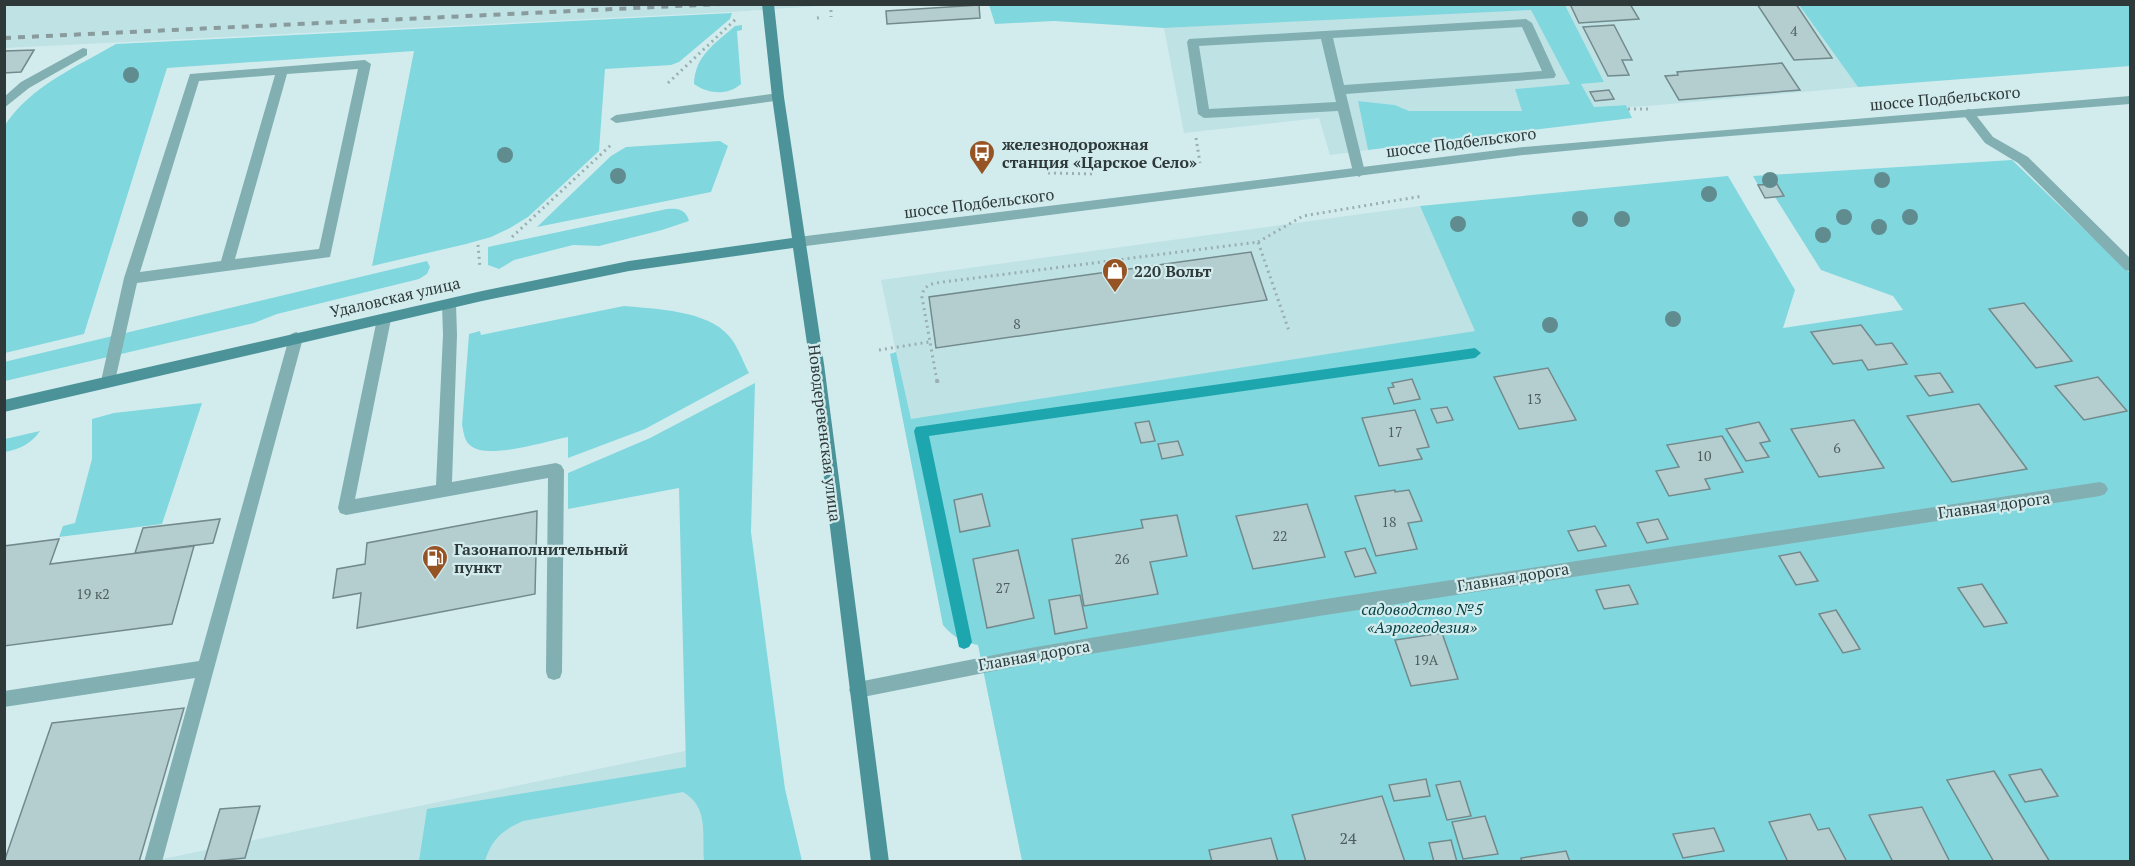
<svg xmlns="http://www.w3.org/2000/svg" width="2135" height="866" font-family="'PT Serif',serif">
  <rect width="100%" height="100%" fill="#d2ecee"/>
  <g fill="#bfe2e5">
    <path d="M4 5H836L729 12 5 48Z"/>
    <path d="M1565 5H1799L1858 87 1648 106 1627 107 1626 105 1594 107 1581 84 1604 82Z"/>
    <path d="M1505 10H1532L1570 84 1515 89 1523 111H1409L1395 105 1358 101 1368 150 1330 155 1319 118 1184 133 1164 28Z"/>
    <path d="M1420 206 1476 331 910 420 881 280Z"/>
    <path d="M714 745 755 862H148Z"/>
  </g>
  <g fill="#81d7de">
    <path d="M989 5H1565L1604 82 1581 84 1594 107 1626 105 1632 118 1368 150 1358 101 1395 105 1409 111H1522L1515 89 1570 84 1531 10 1164 28 1054 21 995 24Z"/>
    <path d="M1799 5H2130V66L1858 87Z"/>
    <path d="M732 13 730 19 679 62 671 65 605 69 599 151 528 217 510 228 491 237 466 244 372 266 414 51 167 68 84 334 5 353V125C31 86 76 67 116 44Z"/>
    <path d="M742 25V30L737 31 741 84C727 96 708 94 694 84 695 55 715 44 735 26Z"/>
    <path d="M720 141 728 146 711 192 537 227 611 156 626 147Z"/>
    <path d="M2012 160 2130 273V861H1022L978 645C962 642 953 637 943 625L890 354 896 352 911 419 1475 331 1420 206 1728 176 1795 290 1783 328 1903 310 1893 296 1821 270 1775 197 1784 196 1777 184 1758 185 1753 176Z"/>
    <path d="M667 209C677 208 686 209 689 221L662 230 599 246 573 245 514 260 499 269 488 265V247Z"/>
    <path d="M427 261 430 267 427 274 419 279 277 314 254 323 5 381 4 362Z"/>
    <path d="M624 306C655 309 707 310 729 336 738 346 743 362 749 373L645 429 568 458V437C546 441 489 460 471 446 464 441 464 433 462 425L469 334 480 331 481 335Z"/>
    <path d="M755 383 751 532 785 789 802 861H704C702 834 709 807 683 792L523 821C501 831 492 839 485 861H419L427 809 686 767 679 488 568 509V473L650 438Z"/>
    <path d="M202 403 162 524 59 537 63 526 75 523 92 459V419L114 413Z"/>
    <path d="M40 431C31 444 20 449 5 452V439Z"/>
  </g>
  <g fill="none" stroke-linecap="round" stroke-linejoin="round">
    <path fill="#1ea6af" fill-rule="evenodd" d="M1475 348 1481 353 1475 358 929 436 972 642 969 647 964 649 959 647 914 431 916 427Z"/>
  </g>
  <g fill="#b4cdcf" stroke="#738a8c" stroke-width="1.5">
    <path d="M1570 4H1630L1639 19 1579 23Z"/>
    <path d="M1757 4H1796L1832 58 1794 60Z"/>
    <path d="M979 5 980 18 887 24 886 11Z"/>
    <path d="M1614 25 1632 60H1622L1629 75 1608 76 1583 27Z"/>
    <path d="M34 50 21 72 4 73V51Z"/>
    <path d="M1782 63 1800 90 1679 100 1665 76 1678 75 1677 72Z"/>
    <path d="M1609 90 1614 99 1595 101 1590 92Z"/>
    <path d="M1777 184 1784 196 1765 198 1758 185Z"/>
    <path d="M1251 252 1267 300 936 348 929 297Z"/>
    <path d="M2024 303 2072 361 2036 368 1989 309Z"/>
    <path d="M1861 325 1876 345 1892 343 1907 364 1868 370 1862 360 1833 364 1811 332Z"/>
    <path d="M1548 368 1576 420 1519 429 1494 377Z"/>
    <path d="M1940 373 1953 392 1929 396 1915 376Z"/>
    <path d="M2098 377 2127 411 2084 420 2055 386Z"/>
    <path d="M1412 379 1420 399 1394 404 1388 388 1394 387 1392 383Z"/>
    <path d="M1979 404 2027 469 1952 482 1907 416Z"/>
    <path d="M1447 407 1453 420 1437 423 1431 409Z"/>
    <path d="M1415 410 1429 447 1417 449 1422 459 1379 466 1362 418Z"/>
    <path d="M1854 420 1884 468 1819 477 1791 429Z"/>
    <path d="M1149 421 1155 441 1141 443 1135 423Z"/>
    <path d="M1759 422 1770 441 1760 443 1769 457 1746 461 1726 429Z"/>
    <path d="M1722 436 1743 472 1705 479 1710 489 1669 496 1656 471 1679 467 1667 445Z"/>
    <path d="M1178 441 1183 455 1162 459 1158 444Z"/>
    <path d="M1395 490V492L1409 490 1422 521 1408 523 1417 549 1376 556 1355 496Z"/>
    <path d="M982 494 990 526 960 532 954 500Z"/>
    <path d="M1307 504 1325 557 1253 569 1236 516Z"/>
    <path d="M537 511 535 594 357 628 361 593 333 598 337 569 365 564 367 543Z"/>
    <path d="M1177 515 1187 556 1150 562 1158 594 1084 606 1072 539 1143 528 1141 520Z"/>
    <path d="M220 519 213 543 135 553 143 528Z"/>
    <path d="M1658 519 1668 539 1647 543 1637 523Z"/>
    <path d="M1595 526 1606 546 1578 551 1568 531Z"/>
    <path d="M59 539 50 564 194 546 172 624 4 646V546Z"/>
    <path d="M1365 548 1376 573 1355 577 1345 552Z"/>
    <path d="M1018 550 1034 618 987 628 973 559Z"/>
    <path d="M1800 552 1818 581 1796 585 1779 556Z"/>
    <path d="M1982 584 2007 623 1984 627 1958 588Z"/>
    <path d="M1629 585 1638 604 1604 609 1596 590Z"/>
    <path d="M1080 595 1087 628 1055 634 1049 600Z"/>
    <path d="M1836 610 1860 649 1843 653 1819 614Z"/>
    <path d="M1442 633 1458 679 1411 686 1395 640Z"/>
    <path d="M184 708 139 862H4L52 723Z"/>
    <path d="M2041 769 2058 796 2025 802 2009 775Z"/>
    <path d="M1994 771 2050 862H1994L1947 780Z"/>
    <path d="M1426 779 1430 796 1394 801 1389 785Z"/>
    <path d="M1460 781 1471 816 1447 820 1436 785Z"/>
    <path d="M1382 796 1405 862H1306L1292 815Z"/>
    <path d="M260 806 245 858 204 862 220 809Z"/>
    <path d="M1922 807 1950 862H1893L1869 815Z"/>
    <path d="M1810 814 1818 830 1829 828 1847 862H1788L1769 822Z"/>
    <path d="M1485 816 1498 854 1463 859 1452 822Z"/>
    <path d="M1714 828 1724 851 1683 858 1673 834Z"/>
    <path d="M1271 838 1278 862H1212L1209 850Z"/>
    <path d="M1451 840 1457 862H1434L1429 843Z"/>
    <path d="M1566 851 1570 862H1522L1521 858Z"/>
  </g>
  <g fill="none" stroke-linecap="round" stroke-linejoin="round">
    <g stroke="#9bafb1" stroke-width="3" stroke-dasharray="2 4" stroke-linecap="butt">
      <path d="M831 4V17"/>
      <path d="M817 18 823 17"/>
      <path d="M668 83 737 18"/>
      <path d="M1628 109H1649"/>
      <path d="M1196 138 1200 163"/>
      <path d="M1048 173 1096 174"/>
      <path d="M512 237 612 144"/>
      <path d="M1258 242 1303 216 1423 196"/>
      <path d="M478 245 480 268"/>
      <path d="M879 350 929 342"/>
      <path d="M937 381 922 297C923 288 927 285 936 283L1258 242 1289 331"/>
    </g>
    <path stroke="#9bafb1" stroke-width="4" stroke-dasharray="3 5" stroke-linecap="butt" d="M937 380 938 385"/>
    <g fill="#82afb2" fill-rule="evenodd">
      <path d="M1526 19 1532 23 1556 75 1554 78 1346 94 1365 172 1359 177 1353 172 1338 111 1204 118 1198 114 1187 42 1189 39ZM1522 27 1542 71 1344 85 1333 38ZM1321 39 1336 102 1209 109 1199 46Z"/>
      <path d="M83 48 87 49V55L29 88 4 108V97L21 82Z"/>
      <path d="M365 60 371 64 330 257 137 283 115 381 113 385H103L101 381 124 278 190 74ZM358 69 319 249 235 259 287 74ZM275 75 221 261 140 272 199 81Z"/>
      <path d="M778 93 782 94V100L616 123 610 119 616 115Z"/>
      <path d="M1968 109 1972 110 1993 137 2028 157 2130 258V271L2125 270 2018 163 1985 143 1962 113Z"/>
      <path d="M449 299 456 304 457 335 452 482 556 463 561 465 564 470 562 672 560 678 554 680 548 678 546 672 548 478 346 515 340 513 338 508 377 319 384 313 391 319 355 499 436 485 443 335 442 304Z"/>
      <path d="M296 332 301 334 303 338 162 862H144L195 678 4 707V691L199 661 289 338 291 334Z"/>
      <path d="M2100 482 2105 484 2108 489 2105 494 2100 496 1319 616 1030 664 858 698 852 696 849 690 852 684 858 682 1030 648 1319 600Z"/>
    </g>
    <path fill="#82afb2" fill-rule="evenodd" d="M2130 96V104L1668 141 1523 155 798 247 791 242 798 237 1523 147Z"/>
    <path fill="#4b9399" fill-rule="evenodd" d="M762 4H774L784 97 824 364 889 862H871L810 364 793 248 629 271 482 301 4 412V400L482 291 629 261 792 238 772 97Z"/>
    <path stroke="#899b9d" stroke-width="4" stroke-dasharray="7 7" stroke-linecap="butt" d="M4 38 720 4"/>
  </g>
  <g fill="#608c8f">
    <circle cx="131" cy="75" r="8"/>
    <circle cx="505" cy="155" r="8"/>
    <circle cx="618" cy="176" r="8"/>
    <circle cx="1770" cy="180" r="8"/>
    <circle cx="1882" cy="180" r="8"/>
    <circle cx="1709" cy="194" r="8"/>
    <circle cx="1844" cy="217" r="8"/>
    <circle cx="1910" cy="217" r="8"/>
    <circle cx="1580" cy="219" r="8"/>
    <circle cx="1622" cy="219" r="8"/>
    <circle cx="1458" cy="224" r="8"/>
    <circle cx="1879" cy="227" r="8"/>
    <circle cx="1823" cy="235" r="8"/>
    <circle cx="1673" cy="319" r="8"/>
    <circle cx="1550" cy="325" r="8"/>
  </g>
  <defs>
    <symbol id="bus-pin" viewBox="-11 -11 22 30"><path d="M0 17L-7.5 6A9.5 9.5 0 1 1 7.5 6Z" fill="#965324" stroke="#d2ecee"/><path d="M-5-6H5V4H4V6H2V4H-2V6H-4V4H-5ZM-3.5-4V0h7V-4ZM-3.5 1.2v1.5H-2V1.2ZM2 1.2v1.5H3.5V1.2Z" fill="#fff"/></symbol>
    <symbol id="shop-pin" viewBox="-11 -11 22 30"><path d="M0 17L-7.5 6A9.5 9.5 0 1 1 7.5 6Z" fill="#965324" stroke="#d2ecee"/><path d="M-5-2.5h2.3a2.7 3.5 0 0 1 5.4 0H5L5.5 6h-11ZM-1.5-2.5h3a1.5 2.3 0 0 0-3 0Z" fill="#fff"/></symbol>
    <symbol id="fuel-pin" viewBox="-11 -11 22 30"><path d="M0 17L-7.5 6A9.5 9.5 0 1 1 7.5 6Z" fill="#965324" stroke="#d2ecee"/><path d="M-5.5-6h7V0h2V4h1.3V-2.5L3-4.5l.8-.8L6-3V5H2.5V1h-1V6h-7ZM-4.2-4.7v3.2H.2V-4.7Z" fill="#fff"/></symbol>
  </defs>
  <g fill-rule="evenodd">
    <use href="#bus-pin" x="967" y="138" width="30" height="40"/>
    <use href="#shop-pin" x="1100" y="256" width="30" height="40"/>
    <use href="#fuel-pin" x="420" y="543" width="30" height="40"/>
  </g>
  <g text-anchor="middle" stroke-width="4.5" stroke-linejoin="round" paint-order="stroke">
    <g font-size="14" fill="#505e5f">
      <text x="1794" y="36">4</text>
      <text x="1017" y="329">8</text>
      <text x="1534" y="404">13</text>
      <text x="1395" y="437">17</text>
      <text x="1837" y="453">6</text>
      <text x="1704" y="461">10</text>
      <text x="1389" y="527">18</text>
      <text x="1280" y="541">22</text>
      <text x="1122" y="564">26</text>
      <text x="1003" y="593">27</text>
      <text x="93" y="599">19 к2</text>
      <text x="1426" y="665">19А</text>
    </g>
    <g font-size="16" fill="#2f393a" stroke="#d2ecee">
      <text transform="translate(1945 98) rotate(-5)" y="6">шоссе Подбельского</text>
      <text transform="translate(1461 142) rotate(-7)" y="6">шоссе Подбельского</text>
      <text transform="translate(979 203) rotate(-7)" y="6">шоссе Подбельского</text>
      <text transform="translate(395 297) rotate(-13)" y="6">Удаловская улица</text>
      <text transform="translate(825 433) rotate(83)" y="6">Новодеревенская улица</text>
      <text transform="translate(1994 505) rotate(-8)" y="6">Главная дорога</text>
      <text transform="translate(1513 577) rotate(-9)" y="6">Главная дорога</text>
      <text transform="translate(1034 655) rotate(-10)" y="6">Главная дорога</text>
    </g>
    <g font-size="16" font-weight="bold" fill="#2f393a" stroke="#d2ecee" text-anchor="start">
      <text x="1002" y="150">железнодорожная<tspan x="1002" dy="18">станция «Царское Село»</tspan></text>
      <text x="1134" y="277">220 Вольт</text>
      <text x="454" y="555">Газонаполнительный<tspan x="454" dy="18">пункт</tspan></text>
    </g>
    <g font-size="16" font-style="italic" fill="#033e42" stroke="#d2ecee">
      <text x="1422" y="615">садоводство №5<tspan x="1422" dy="18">«Аэрогеодезия»</tspan></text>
    </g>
    <g font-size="16" fill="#505e5f">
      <text x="1348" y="844">24</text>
    </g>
  </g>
  <rect width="2135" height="866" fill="none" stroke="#2f393a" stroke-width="12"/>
</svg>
